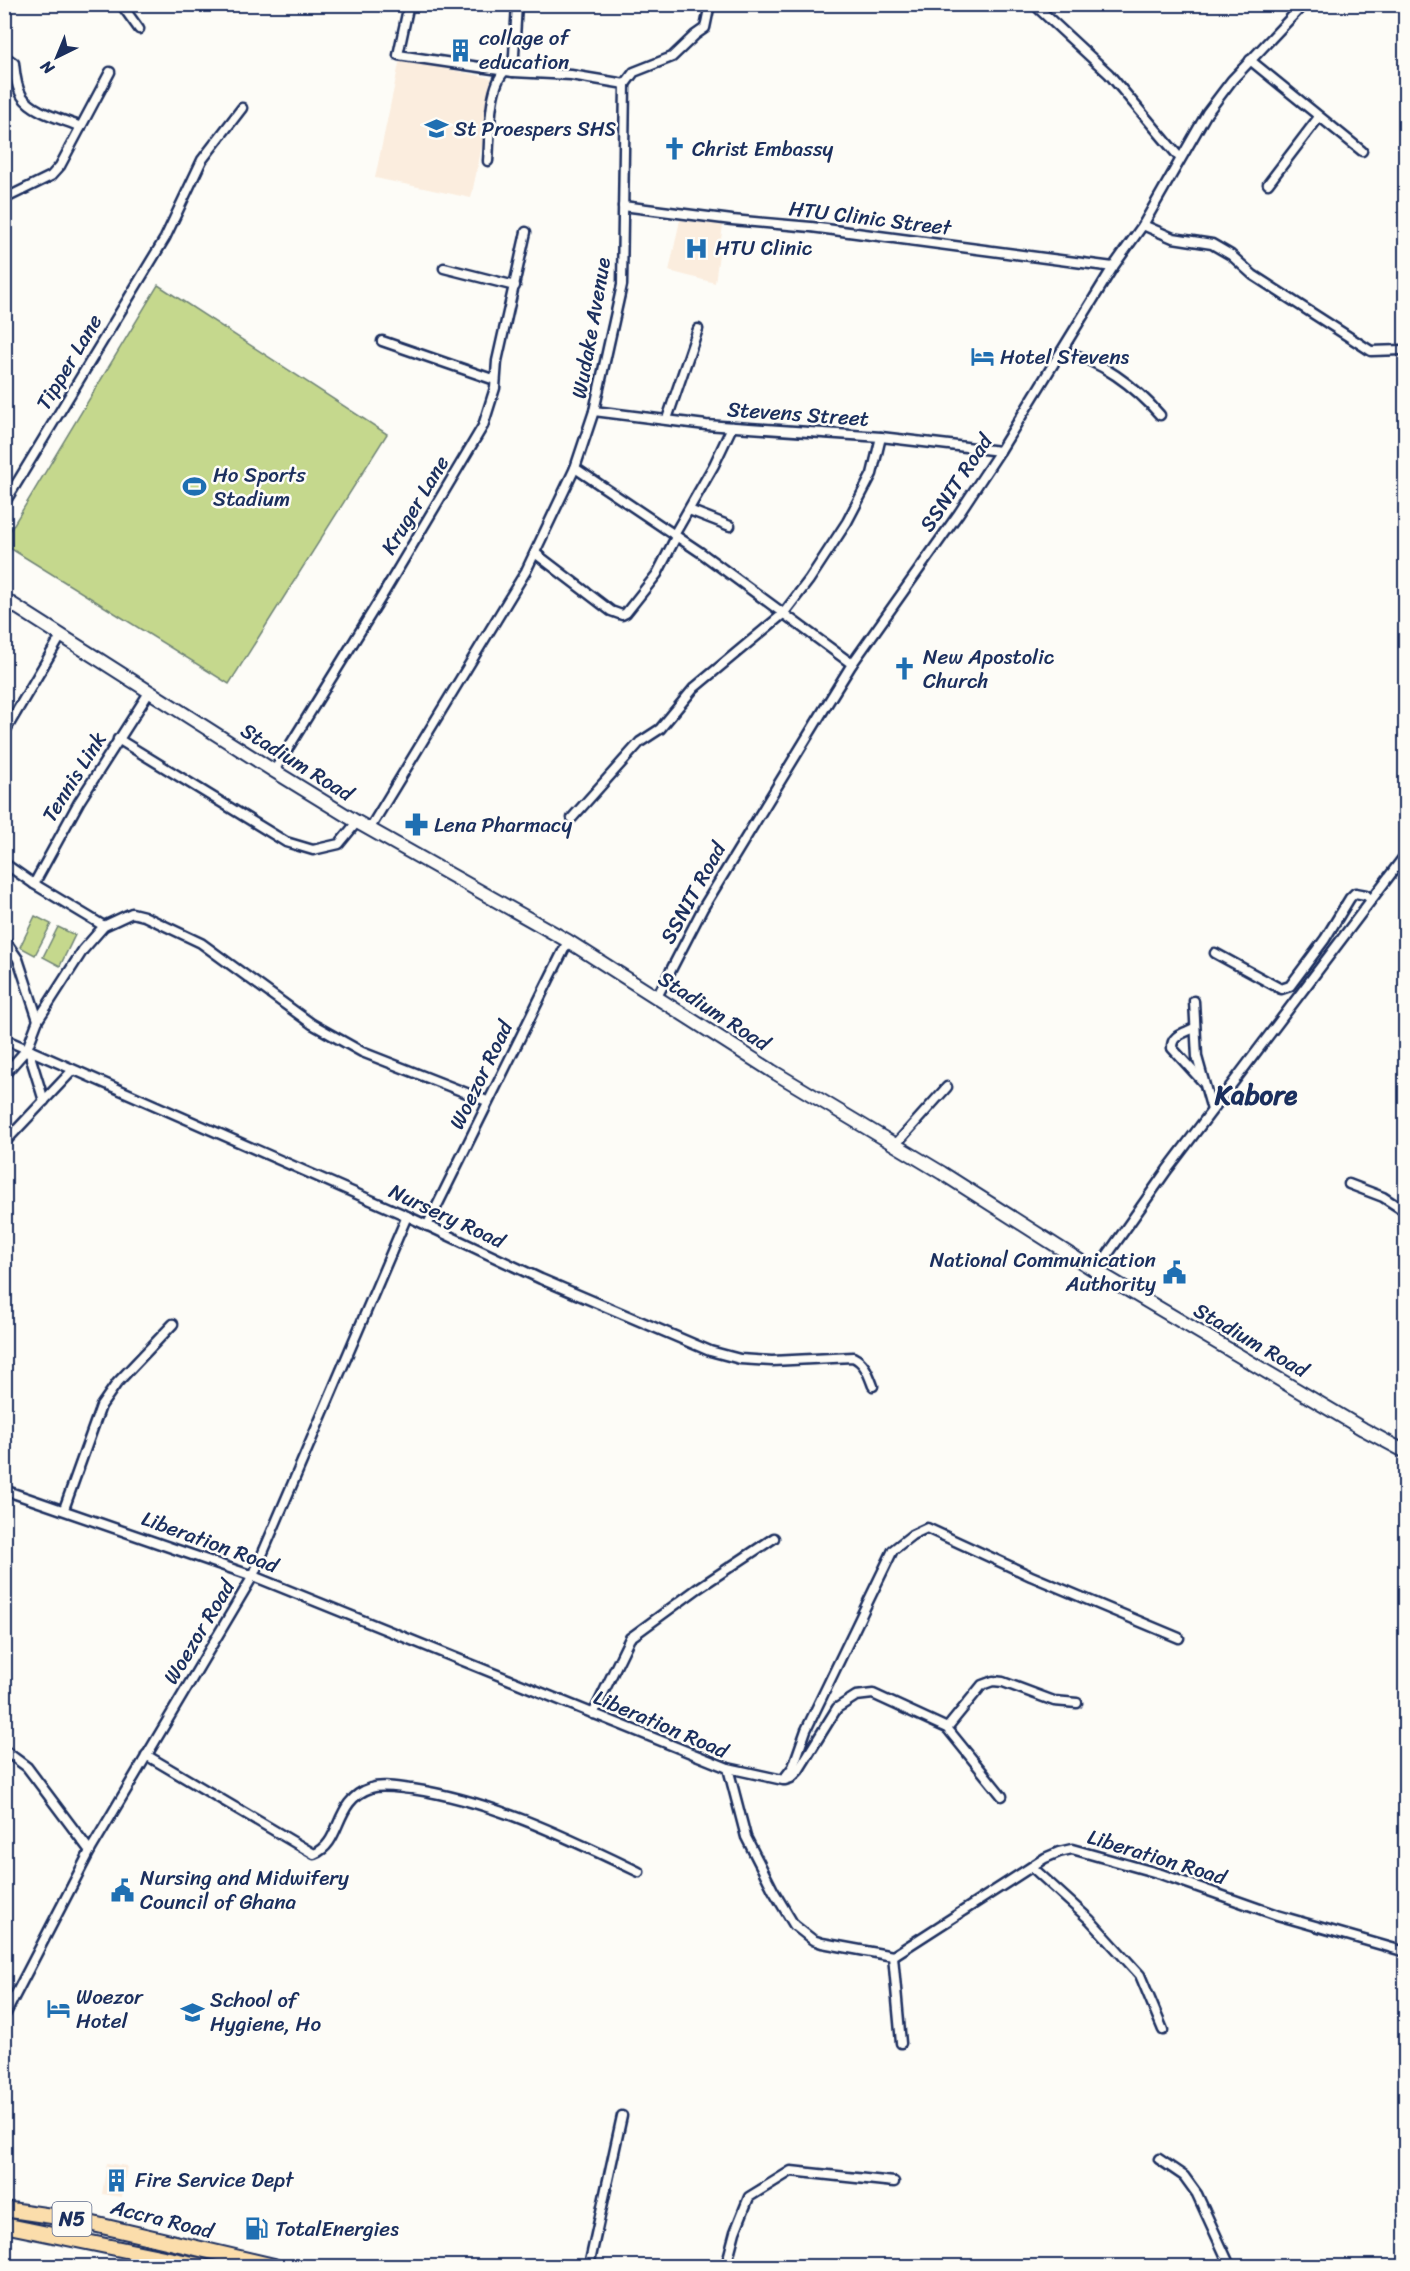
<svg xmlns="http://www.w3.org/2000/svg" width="1410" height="2271" font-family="Sriracha,sans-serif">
  <rect width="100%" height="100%" fill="#fdfcf7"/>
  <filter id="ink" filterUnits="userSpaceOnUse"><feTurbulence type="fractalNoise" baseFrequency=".0167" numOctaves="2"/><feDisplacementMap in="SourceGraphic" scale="12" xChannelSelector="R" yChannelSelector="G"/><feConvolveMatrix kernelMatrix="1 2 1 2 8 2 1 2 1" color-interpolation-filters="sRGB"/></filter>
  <g filter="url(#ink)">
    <g fill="#fbedde">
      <path d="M400 59 496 79 471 198 375 178Z"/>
      <path d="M680 220 723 225 715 283 669 271Z"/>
      <path d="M107 2163 127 2166 122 2197 102 2194Z"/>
    </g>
    <g fill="#c5d88d" stroke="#708476" stroke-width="1.5">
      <path d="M158 285 387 434 229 684 5 545V539Z"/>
      <path d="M35 916 51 924 35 955 20 947Z"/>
      <path d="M58 927 75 935 60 966 43 957Z"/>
    </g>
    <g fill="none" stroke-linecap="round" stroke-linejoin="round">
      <defs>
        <g id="street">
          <path d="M121 4 139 29"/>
          <path d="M409 4 398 55 513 72"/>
          <path d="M1038 4 1039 9 1109 74 1180 158"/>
          <path d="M4 56 14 63C15 73 16 87 22 96 33 113 63 119 81 127"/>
          <path d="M1250 60 1362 151"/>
          <path d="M625 84 634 72 672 57 695 35 705 28 710 4"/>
          <path d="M488 161C490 139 488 86 505 71"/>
          <path d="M1268 184 1319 117"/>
          <path d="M4 199 51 176 60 166 110 72"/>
          <path d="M623 206 732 220 811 227 1113 267"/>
          <path d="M1143 225 1173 238 1212 244 1231 255 1253 275 1371 351 1402 350"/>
          <path d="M444 268 515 286"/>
          <path d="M382 341 495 380"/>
          <path d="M1062 351C1100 360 1135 386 1160 415"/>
          <path d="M594 411 706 425 881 437 1000 451"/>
          <path d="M667 419 698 329"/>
          <path d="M575 468 700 552 852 664"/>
          <path d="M4 504 165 238 202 160 242 108"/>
          <path d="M689 510 730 526"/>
          <path d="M674 535 714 465 732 427"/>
          <path d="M535 553 611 611 622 615 626 613 657 574 676 537"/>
          <path d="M4 733 61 636"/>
          <path d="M118 739 286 842 313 850 339 844 357 822"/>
          <path d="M274 771 382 596 483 426 495 388 497 361 526 232"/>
          <path d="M572 818 640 742 660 729 694 688 783 614 809 580 847 522 872 474 881 437"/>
          <path d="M370 828 526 571 575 468 594 411 622 285 625 84 571 75 513 72 517 4"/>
          <path d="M4 863 34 884 104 926"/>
          <path d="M34 884 79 802 150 691"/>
          <path d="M4 939 18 959 38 1020"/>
          <path d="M1215 953 1281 989 1290 986 1325 939 1350 898 1355 893 1366 895 1370 899"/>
          <path d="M657 997 703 908 826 706 852 664 959 513 1000 451 1113 267 1143 225 1207 113 1232 80 1304 4"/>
          <path d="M1194 1001 1197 1057 1212 1110"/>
          <path d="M1194 1028C1185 1033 1171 1035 1172 1048L1203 1082"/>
          <path d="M4 1039 407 1216 541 1279 710 1351 740 1359 772 1361 853 1357C865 1363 868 1373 873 1386"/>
          <path d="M31 1051V1059L44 1101"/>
          <path d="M4 1075 27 1049 38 1020 83 950 104 926 132 913 144 916 201 943 312 1024 362 1052 487 1101"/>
          <path d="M4 1143 73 1070"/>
          <path d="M895 1145 947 1087"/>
          <path d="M1349 1184 1383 1197 1406 1212"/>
          <path d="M427 1226 568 941"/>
          <path d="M1096 1271 1167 1170 1406 854"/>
          <path d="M4 1490 253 1576 728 1768 746 1837 773 1890 794 1925 813 1940 822 1943 893 1956 1045 1858 1059 1852 1072 1849 1161 1874 1277 1915 1406 1952"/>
          <path d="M64 1509 101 1406 117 1383 173 1324"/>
          <path d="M593 1714 630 1638 697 1589 774 1538"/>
          <path d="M947 1728 982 1685 993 1681 1003 1682 1054 1701 1077 1703"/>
          <path d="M4 1750 27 1767 90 1851"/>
          <path d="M146 1755 314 1854C343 1843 333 1800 371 1788 382 1784 400 1788 412 1789 493 1801 566 1837 639 1872"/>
          <path d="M728 1768 783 1780 793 1767 806 1730 893 1550 912 1535 927 1528 1031 1576 1179 1638"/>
          <path d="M785 1780 791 1778 798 1771 837 1708 856 1696 873 1694 947 1728 1002 1796"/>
          <path d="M1032 1867 1090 1920 1140 1975 1163 2030"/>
          <path d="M893 1956 901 2043"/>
          <path d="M4 2017 90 1851 253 1576 407 1216"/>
          <path d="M1159 2159 1184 2176 1197 2194 1230 2266"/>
          <path d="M589 2266 622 2116"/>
          <path d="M726 2266 735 2232 749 2197 791 2171 894 2182"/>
        </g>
        <path id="secondary" d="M4 599 274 771 357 822 568 941 772 1071 942 1173 1096 1271 1363 1429 1406 1452"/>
        <g id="primary">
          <path d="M4 2209 72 2219 274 2266"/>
          <path d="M4 2225 203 2266"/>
        </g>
      </defs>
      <use href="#street" stroke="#1b2f5e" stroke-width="13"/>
      <use href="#secondary" stroke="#1b2f5e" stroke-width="16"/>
      <use href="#primary" stroke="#1b2f5e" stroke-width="18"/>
      <use href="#street" stroke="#fdfcf7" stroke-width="8"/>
      <use href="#secondary" stroke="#fdfcf7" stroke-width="12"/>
      <use href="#primary" stroke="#fbddab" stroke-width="14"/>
    </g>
  </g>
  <defs>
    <symbol id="building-bare" viewBox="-9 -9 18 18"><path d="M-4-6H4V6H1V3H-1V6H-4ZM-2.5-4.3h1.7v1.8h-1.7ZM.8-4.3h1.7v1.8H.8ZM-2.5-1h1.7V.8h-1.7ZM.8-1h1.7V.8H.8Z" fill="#1f6fb2" stroke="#fdfcf7" stroke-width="2.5" paint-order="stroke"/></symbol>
    <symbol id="school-bare" viewBox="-9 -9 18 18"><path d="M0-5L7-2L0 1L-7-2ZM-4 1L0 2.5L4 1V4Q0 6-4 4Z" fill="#1f6fb2" stroke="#fdfcf7" stroke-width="2.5" paint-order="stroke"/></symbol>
    <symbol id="church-bare" viewBox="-9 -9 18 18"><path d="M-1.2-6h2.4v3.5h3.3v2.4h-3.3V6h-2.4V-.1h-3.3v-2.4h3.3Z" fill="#1f6fb2" stroke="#fdfcf7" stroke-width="2.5" paint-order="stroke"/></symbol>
    <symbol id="hospital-bare" viewBox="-9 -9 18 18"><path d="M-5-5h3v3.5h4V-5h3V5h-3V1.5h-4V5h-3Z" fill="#1f6fb2" stroke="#fdfcf7" stroke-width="2.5" paint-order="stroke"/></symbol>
    <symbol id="hotel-bare" viewBox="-9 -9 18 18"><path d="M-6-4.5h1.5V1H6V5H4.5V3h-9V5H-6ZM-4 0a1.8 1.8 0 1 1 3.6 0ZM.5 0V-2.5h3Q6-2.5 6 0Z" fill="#1f6fb2" stroke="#fdfcf7" stroke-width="2.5" paint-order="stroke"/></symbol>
    <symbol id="stadium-bare" viewBox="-9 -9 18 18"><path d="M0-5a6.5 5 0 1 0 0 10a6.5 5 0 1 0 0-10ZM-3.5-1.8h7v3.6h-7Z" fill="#1f6fb2" stroke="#fdfcf7" stroke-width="2.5" paint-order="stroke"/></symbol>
    <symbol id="pharmacy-bare" viewBox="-9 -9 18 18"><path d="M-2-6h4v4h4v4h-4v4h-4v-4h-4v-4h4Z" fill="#1f6fb2" stroke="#fdfcf7" stroke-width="2.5" paint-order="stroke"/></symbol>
    <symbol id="civic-bare" viewBox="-9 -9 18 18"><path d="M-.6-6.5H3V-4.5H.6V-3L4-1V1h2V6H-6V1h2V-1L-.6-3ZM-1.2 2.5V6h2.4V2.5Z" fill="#1f6fb2" stroke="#fdfcf7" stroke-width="2.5" paint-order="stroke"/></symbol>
    <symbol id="fuel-bare" viewBox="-9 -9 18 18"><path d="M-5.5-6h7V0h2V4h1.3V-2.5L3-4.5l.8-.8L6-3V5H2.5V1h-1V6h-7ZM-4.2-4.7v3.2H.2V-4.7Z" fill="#1f6fb2" stroke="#fdfcf7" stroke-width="2.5" paint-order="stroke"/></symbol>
  </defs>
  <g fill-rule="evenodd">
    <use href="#building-bare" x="444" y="34" width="33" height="33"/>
    <use href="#school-bare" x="420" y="112" width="33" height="33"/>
    <use href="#church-bare" x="658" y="132" width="33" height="33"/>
    <use href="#hospital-bare" x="680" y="232" width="33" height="33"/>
    <use href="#hotel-bare" x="966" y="340" width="33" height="33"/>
    <use href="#stadium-bare" x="178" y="470" width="33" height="33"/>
    <use href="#church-bare" x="888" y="652" width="33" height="33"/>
    <use href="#pharmacy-bare" x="400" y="808" width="33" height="33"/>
    <use href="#civic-bare" x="1158" y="1256" width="33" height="33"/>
    <use href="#civic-bare" x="106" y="1874" width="33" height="33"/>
    <use href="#hotel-bare" x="42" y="1992" width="33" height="33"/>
    <use href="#school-bare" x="176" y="1996" width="33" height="33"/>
    <use href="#building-bare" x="100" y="2164" width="33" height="33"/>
    <use href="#fuel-bare" x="240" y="2212" width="33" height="33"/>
  </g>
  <g text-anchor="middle" stroke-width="5" stroke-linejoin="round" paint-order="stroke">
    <rect fill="#fdfcf7" stroke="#5f6c8c" stroke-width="1.5" x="52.5" y="2202" width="39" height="34" rx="4.5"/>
    <g font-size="20" font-weight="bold" fill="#1b2f5e">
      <text x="72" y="2226">N5</text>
    </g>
    <g font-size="21" fill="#1b2f5e" stroke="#fdfcf7" text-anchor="start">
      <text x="479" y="45">collage of<tspan x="479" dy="24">education</tspan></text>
      <text x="454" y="136">St Proespers SHS</text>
      <text x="692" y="156">Christ Embassy</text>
      <text x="715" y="255">HTU Clinic</text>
      <text x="1000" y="364">Hotel Stevens</text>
      <text x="213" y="482">Ho Sports<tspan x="213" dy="24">Stadium</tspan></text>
      <text x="923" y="664">New Apostolic<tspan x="923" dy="24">Church</tspan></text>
      <text x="434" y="832">Lena Pharmacy</text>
      <text x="1156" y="1267" text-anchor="end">National Communication<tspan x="1156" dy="24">Authority</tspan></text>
      <text x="140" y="1885">Nursing and Midwifery<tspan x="140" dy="24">Council of Ghana</tspan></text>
      <text x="76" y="2004">Woezor<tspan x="76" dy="24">Hotel</tspan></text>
      <text x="210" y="2007">School of<tspan x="210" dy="24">Hygiene, Ho</tspan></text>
      <text x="135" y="2187">Fire Service Dept</text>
      <text x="275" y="2236">TotalEnergies</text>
    </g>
    <g font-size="21" fill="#1b2f5e" stroke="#fdfcf7">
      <text transform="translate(870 218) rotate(7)" y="7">HTU Clinic Street</text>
      <text transform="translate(591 328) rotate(-80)" y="7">Wudake Avenue</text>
      <text transform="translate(69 362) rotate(-59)" y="7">Tipper Lane</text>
      <text transform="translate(798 414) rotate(4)" y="7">Stevens Street</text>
      <text transform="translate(956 483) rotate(-56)" y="7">SSNIT Road</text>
      <text transform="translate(415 505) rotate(-59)" y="7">Kruger Lane</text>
      <text transform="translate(297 762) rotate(32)" y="7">Stadium Road</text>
      <text transform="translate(74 777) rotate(-58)" y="7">Tennis Link</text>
      <text transform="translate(693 893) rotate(-61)" y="7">SSNIT Road</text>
      <text transform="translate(714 1011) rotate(33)" y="7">Stadium Road</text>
      <text transform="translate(481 1075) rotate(-64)" y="7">Woezor Road</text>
      <text transform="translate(447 1216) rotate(25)" y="7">Nursery Road</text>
      <text transform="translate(1251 1340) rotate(30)" y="7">Stadium Road</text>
      <text transform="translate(210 1542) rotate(20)" y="7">Liberation Road</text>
      <text transform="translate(199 1632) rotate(-59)" y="7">Woezor Road</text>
      <text transform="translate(661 1724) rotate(23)" y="7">Liberation Road</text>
      <text transform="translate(1157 1857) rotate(17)" y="7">Liberation Road</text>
      <text transform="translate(162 2219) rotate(14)" y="7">Accra Road</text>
    </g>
    <g font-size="27" font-weight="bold" fill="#1b2f5e" stroke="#fdfcf7">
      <text x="1256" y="1104">Kabore</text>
    </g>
  </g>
  <rect width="1410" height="2271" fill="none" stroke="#fdfcf7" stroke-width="24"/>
  <rect x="12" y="12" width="1386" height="2247" fill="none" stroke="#1b2f5e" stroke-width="2" filter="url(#ink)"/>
  <g transform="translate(57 57) rotate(223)" stroke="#fdfcf7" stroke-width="4.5" paint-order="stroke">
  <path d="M0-4.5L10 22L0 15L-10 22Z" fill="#1b2f5e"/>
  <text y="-9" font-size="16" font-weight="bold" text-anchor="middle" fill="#1b2f5e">N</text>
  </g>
</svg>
